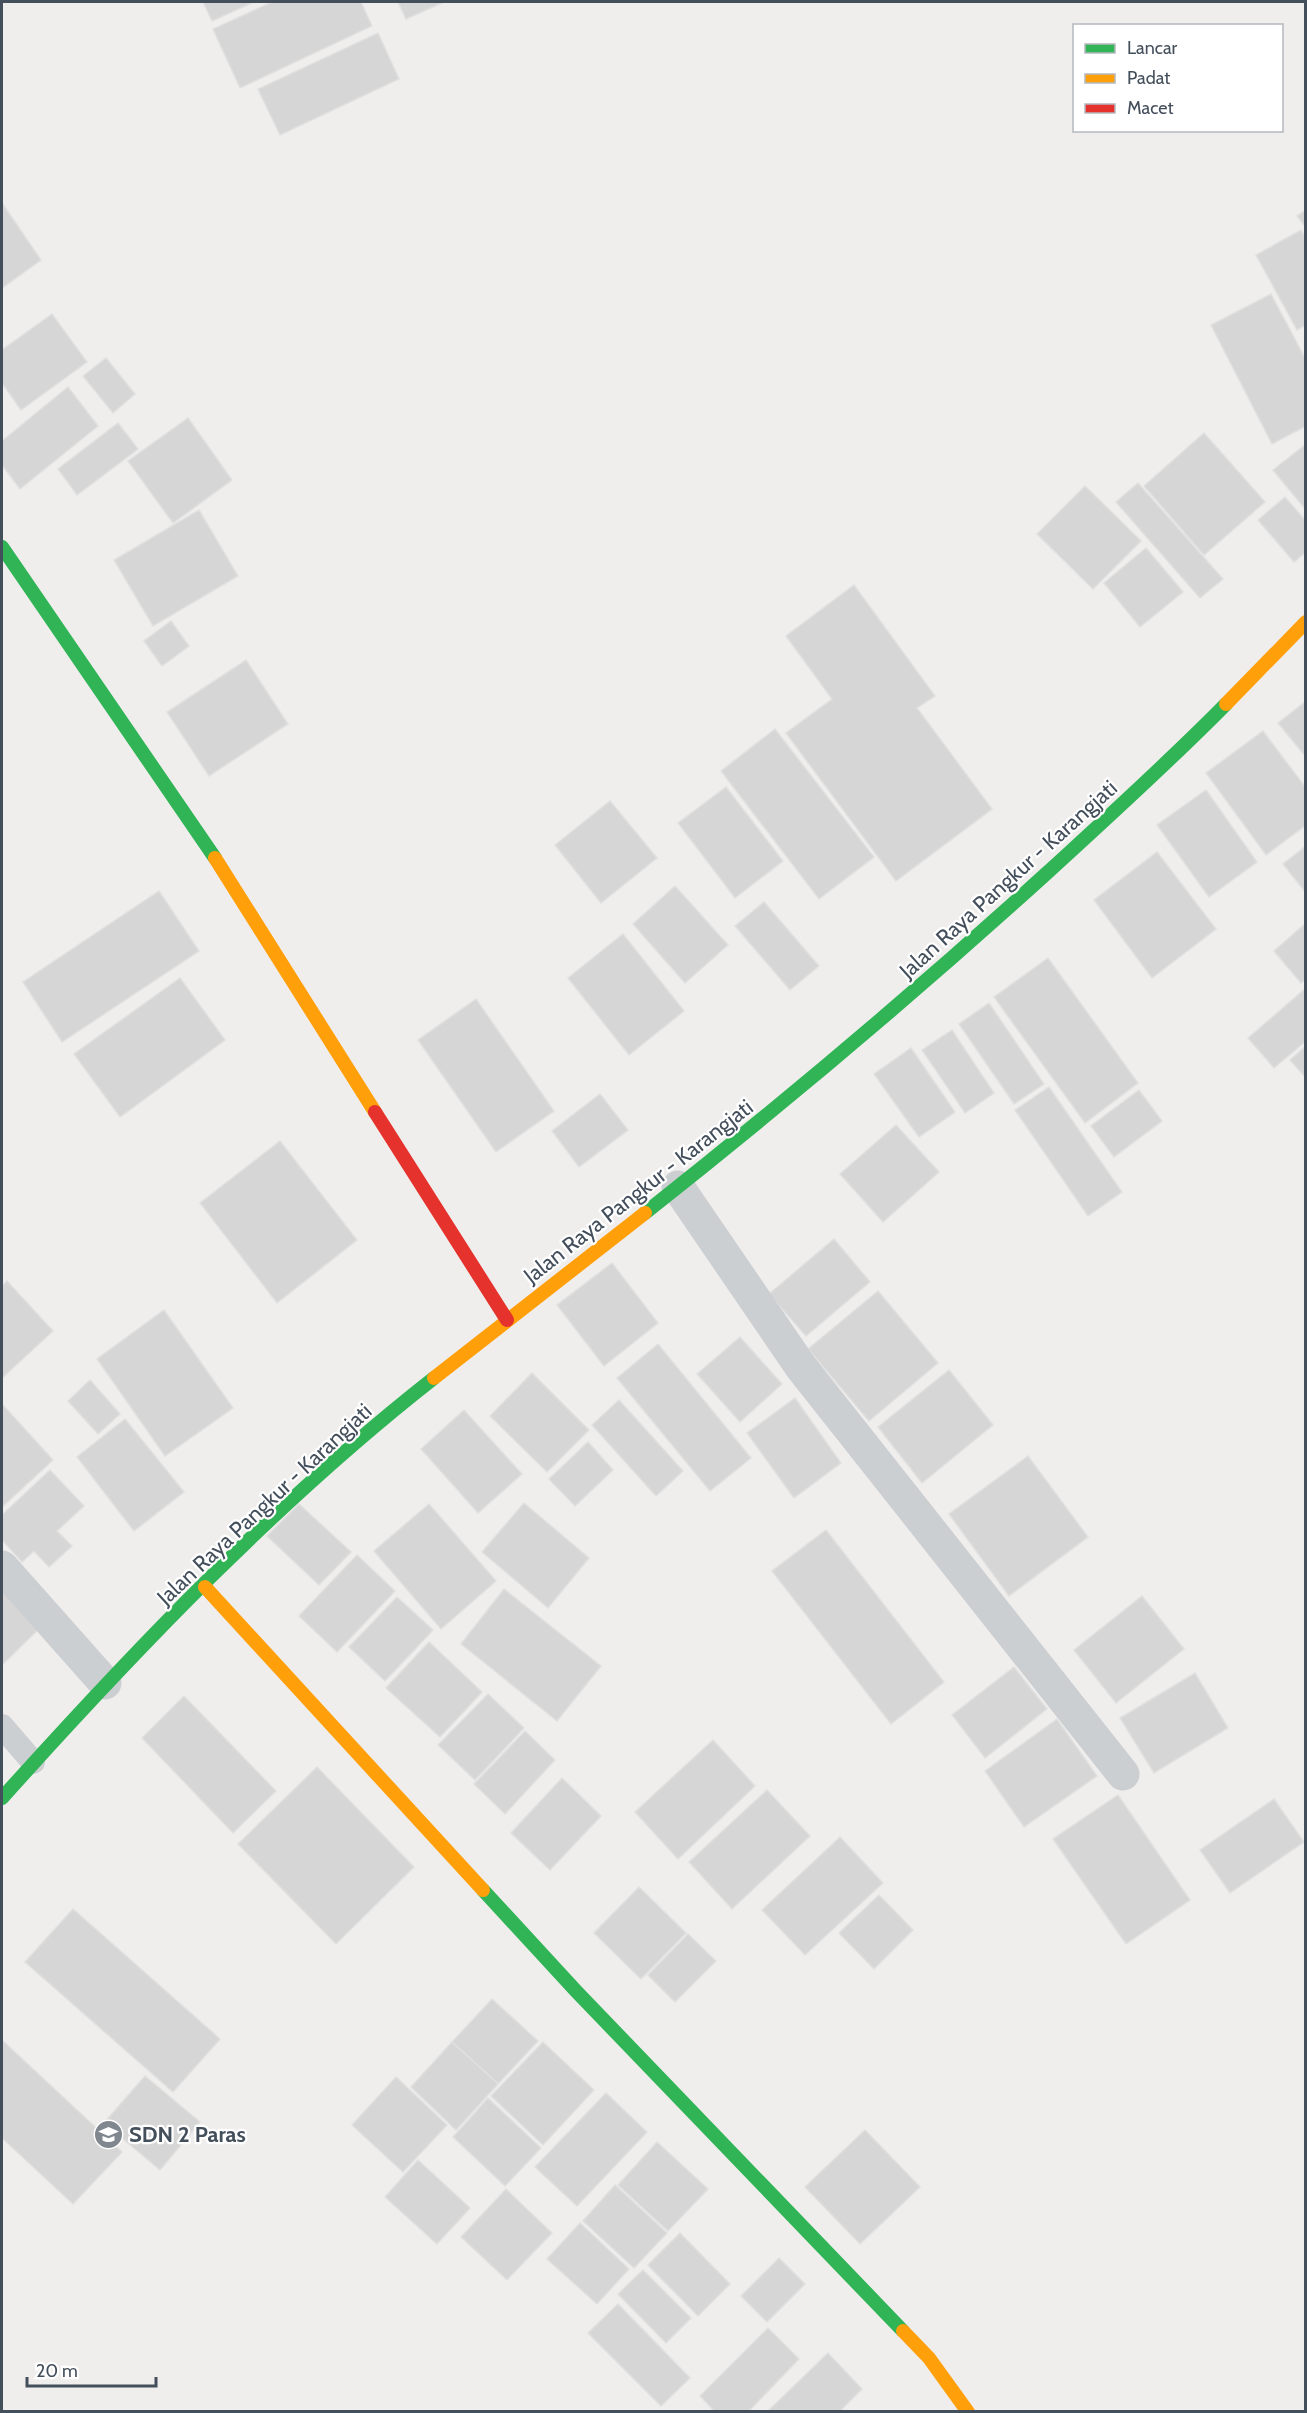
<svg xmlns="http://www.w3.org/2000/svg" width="1307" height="2413" font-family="Cabin,sans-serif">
  <rect width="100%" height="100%" fill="#efeeed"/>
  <g fill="#d6d6d7" stroke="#e0e0e0" stroke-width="1.5">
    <path d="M203 2H254L212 21Z"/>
    <path d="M272 2H361L372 26 240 88 213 29Z"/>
    <path d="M398 2H444L406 19Z"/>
    <path d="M378 33 399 79 280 135 258 89Z"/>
    <path d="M2 203 41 260 2 288Z"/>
    <path d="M1306 210V228L1297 216Z"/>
    <path d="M1301 230 1306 238V325L1297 330 1256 255Z"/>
    <path d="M1271 294 1306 360V426L1272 444 1211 325Z"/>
    <path d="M52 314 87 362 21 410 2 383V350Z"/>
    <path d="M106 358 135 394 113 413 83 376Z"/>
    <path d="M68 387 98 426 20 489 2 465V441Z"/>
    <path d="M188 418 232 480 173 523 128 461Z"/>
    <path d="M118 423 138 449 77 495 58 469Z"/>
    <path d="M1204 433 1265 502 1204 555 1144 486Z"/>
    <path d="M1306 444V510L1273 470Z"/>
    <path d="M1138 483 1223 579 1200 598 1116 502Z"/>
    <path d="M1085 486 1141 541 1093 589 1037 534Z"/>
    <path d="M1285 497 1306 521V552L1294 562 1258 520Z"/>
    <path d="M199 510 238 576 153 626 114 560Z"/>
    <path d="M1146 548 1183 592 1140 627 1104 583Z"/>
    <path d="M854 585 935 696 917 708 992 809 896 881 786 733 832 699 786 636Z"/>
    <path d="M171 621 189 646 162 666 144 641Z"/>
    <path d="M246 660 288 724 209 776 167 712Z"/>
    <path d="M1306 701V757L1278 723Z"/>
    <path d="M775 729 874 857 819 899 721 771Z"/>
    <path d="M1263 731 1306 788V825L1266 855 1206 773Z"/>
    <path d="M726 787 783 861 735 898 678 823Z"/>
    <path d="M1206 790 1257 862 1209 897 1157 825Z"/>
    <path d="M610 801 657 858 601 903 555 845Z"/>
    <path d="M1306 846V893L1283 864Z"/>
    <path d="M1157 852 1216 929 1152 978 1094 900Z"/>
    <path d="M675 886 728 945 685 983 633 924Z"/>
    <path d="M159 891 199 951 62 1042 23 982Z"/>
    <path d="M764 902 819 966 790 990 735 926Z"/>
    <path d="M1306 923V979L1301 983 1274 951Z"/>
    <path d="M623 934 684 1011 629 1055 568 978Z"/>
    <path d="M1048 958 1138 1083 1085 1123 994 997Z"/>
    <path d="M180 978 225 1040 120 1117 74 1054Z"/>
    <path d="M1306 988V1041L1274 1068 1248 1038Z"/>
    <path d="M476 999 554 1111 496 1152 418 1040Z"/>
    <path d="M989 1003 1044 1084 1014 1104 959 1024Z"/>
    <path d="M952 1030 994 1093 965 1113 922 1050Z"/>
    <path d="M1306 1046V1078L1290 1060Z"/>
    <path d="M911 1048 955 1112 919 1137 874 1074Z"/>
    <path d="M1049 1087 1122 1192 1088 1216 1015 1110Z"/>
    <path d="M1139 1090 1162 1121 1114 1157 1091 1126Z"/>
    <path d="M600 1094 628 1130 579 1167 552 1131Z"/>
    <path d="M896 1125 939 1172 883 1222 840 1174Z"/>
    <path d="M280 1141 357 1240 277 1303 200 1203Z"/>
    <path d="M834 1239 870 1282 806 1336 769 1294Z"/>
    <path d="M612 1263 658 1323 604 1366 557 1305Z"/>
    <path d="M7 1281 53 1331 2 1378V1286Z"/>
    <path d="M878 1291 938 1363 869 1421 808 1349Z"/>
    <path d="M164 1310 233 1408 165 1456 97 1359Z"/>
    <path d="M740 1337 782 1384 740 1422 697 1374Z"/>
    <path d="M658 1344 751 1458 710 1491 617 1378Z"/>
    <path d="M949 1370 993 1425 922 1483 878 1427Z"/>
    <path d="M532 1373 589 1430 547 1472 490 1416Z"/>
    <path d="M90 1380 120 1414 98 1434 68 1401Z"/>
    <path d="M795 1398 841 1463 794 1498 747 1433Z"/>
    <path d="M619 1400 683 1471 656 1496 592 1425Z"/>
    <path d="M2 1404 53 1460 2 1507Z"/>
    <path d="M464 1410 522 1474 478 1513 421 1449Z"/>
    <path d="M125 1419 184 1492 134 1531 77 1457Z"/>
    <path d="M588 1442 613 1470 575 1506 549 1479Z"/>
    <path d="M1028 1456 1088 1537 1009 1596 949 1514Z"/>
    <path d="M50 1470 84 1506 57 1531 72 1546 49 1567 34 1551 22 1562 2 1540V1515Z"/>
    <path d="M524 1503 589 1558 548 1608 482 1552Z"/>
    <path d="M299 1504 351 1552 319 1585 267 1536Z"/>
    <path d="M429 1504 496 1581 441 1629 374 1551Z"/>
    <path d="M826 1530 944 1682 891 1724 772 1571Z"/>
    <path d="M357 1555 395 1591 337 1652 299 1616Z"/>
    <path d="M2 1585 46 1622 2 1665Z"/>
    <path d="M504 1589 601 1666 557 1721 461 1644Z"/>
    <path d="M1142 1596 1184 1649 1116 1703 1074 1650Z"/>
    <path d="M397 1597 433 1630 385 1681 349 1647Z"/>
    <path d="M429 1642 482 1692 440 1737 386 1688Z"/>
    <path d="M1014 1667 1047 1709 985 1758 952 1715Z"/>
    <path d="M1195 1673 1228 1728 1154 1773 1120 1718Z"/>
    <path d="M488 1694 524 1728 475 1780 438 1745Z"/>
    <path d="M184 1696 276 1791 233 1833 142 1738Z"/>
    <path d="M1057 1719 1097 1776 1024 1827 985 1771Z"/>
    <path d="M525 1731 555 1760 505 1814 474 1784Z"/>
    <path d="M713 1740 755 1786 678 1859 635 1812Z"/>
    <path d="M317 1767 414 1867 336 1944 238 1844Z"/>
    <path d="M562 1778 601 1816 550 1870 511 1833Z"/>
    <path d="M767 1790 810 1836 732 1909 689 1862Z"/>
    <path d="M1118 1795 1190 1900 1126 1944 1053 1839Z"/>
    <path d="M1274 1799 1304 1842 1230 1893 1200 1850Z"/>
    <path d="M840 1837 883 1883 805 1955 762 1910Z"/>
    <path d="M639 1887 686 1933 641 1979 594 1933Z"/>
    <path d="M879 1895 913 1930 874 1969 839 1933Z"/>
    <path d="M73 1909 220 2039 173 2092 25 1962Z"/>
    <path d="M688 1934 716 1961 675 2002 648 1975Z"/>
    <path d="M492 1999 538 2041 498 2084 452 2042Z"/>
    <path d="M2 2040 122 2152 73 2204 2 2138Z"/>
    <path d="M452 2042 498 2084 456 2130 411 2087Z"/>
    <path d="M543 2042 594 2090 543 2145 491 2096Z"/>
    <path d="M145 2076 200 2122 160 2170 104 2123Z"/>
    <path d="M396 2077 447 2125 403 2172 352 2125Z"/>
    <path d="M606 2093 647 2132 577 2206 535 2167Z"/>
    <path d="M488 2098 541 2148 505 2186 453 2137Z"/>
    <path d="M865 2130 920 2187 860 2244 805 2187Z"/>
    <path d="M657 2142 708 2189 668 2231 618 2185Z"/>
    <path d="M418 2160 470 2208 437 2244 385 2197Z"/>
    <path d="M615 2185 667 2233 634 2268 583 2221Z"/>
    <path d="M506 2189 552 2233 507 2280 461 2237Z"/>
    <path d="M580 2223 629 2269 597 2304 547 2259Z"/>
    <path d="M680 2233 730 2284 698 2316 648 2265Z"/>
    <path d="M779 2258 805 2284 767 2322 741 2296Z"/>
    <path d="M643 2270 691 2318 666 2343 618 2294Z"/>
    <path d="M618 2304 690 2378 661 2406 588 2333Z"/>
    <path d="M768 2328 799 2359 748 2412H715L700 2396Z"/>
    <path d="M828 2353 862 2389 839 2412H767Z"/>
  </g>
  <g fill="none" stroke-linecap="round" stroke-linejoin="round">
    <path stroke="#cccfd2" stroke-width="24" d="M2 1726 33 1762"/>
    <g stroke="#cccfd2" stroke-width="33">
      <path d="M678 1187 801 1367 1123 1774"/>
      <path d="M2 1567 105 1683"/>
    </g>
    <g stroke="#30b455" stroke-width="14">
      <path d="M2 547 215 858"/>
      <path d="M645 1213C783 1104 917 991 1048 872 1108 817 1169 762 1226 704"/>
      <path d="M2 1798C135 1650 277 1501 434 1378"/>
      <path d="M483 1890 576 1991 903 2331"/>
    </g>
    <g stroke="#ff9f0a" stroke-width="14">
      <path d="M1226 704 1306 622"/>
      <path d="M215 858 375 1112"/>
      <path d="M434 1378 645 1213"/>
      <path d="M205 1587 483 1890"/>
      <path d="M903 2331 929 2358 968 2412"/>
    </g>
    <path stroke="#e5322d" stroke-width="14" d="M375 1112 507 1320"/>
  </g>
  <defs>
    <symbol id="school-disc" viewBox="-11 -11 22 22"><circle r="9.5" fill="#80878f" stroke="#fff"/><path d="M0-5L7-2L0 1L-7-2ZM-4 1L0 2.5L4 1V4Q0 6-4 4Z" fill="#fff"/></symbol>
  </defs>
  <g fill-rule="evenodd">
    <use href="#school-disc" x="92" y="2118" width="33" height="33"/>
  </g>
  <g text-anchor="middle" stroke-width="4.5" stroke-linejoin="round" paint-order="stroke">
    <g font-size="22" fill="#444f5c" stroke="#fff">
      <text transform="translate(1008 879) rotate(-42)" y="8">Jalan Raya Pangkur - Karangjati</text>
      <text transform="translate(638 1191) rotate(-38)" y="8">Jalan Raya Pangkur - Karangjati</text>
      <text transform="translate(264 1504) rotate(-43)" y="8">Jalan Raya Pangkur - Karangjati</text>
    </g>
    <g font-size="22" font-weight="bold" fill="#444f5c" stroke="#fff" text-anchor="start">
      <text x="129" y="2142">SDN 2 Paras</text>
    </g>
  </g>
  <rect width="1307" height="2413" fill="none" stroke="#444f5c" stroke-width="6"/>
  <rect x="1073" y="24" width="210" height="108" fill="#ffffff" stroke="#b4b9be" stroke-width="1.5"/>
  <rect x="1085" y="44" width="30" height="9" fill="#30b455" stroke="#b4b9be" stroke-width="1.5"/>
  <text x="1127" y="54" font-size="18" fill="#444f5c">Lancar</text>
  <rect x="1085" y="74" width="30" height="9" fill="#ff9f0a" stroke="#b4b9be" stroke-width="1.5"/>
  <text x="1127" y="84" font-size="18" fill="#444f5c">Padat</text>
  <rect x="1085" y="104" width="30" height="9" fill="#e5322d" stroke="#b4b9be" stroke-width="1.5"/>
  <text x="1127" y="114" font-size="18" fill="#444f5c">Macet</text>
  <path d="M27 2377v9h129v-9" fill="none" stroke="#444f5c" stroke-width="3"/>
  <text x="36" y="2377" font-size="18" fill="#444f5c" stroke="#ffffff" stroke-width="4.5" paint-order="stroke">20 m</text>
</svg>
